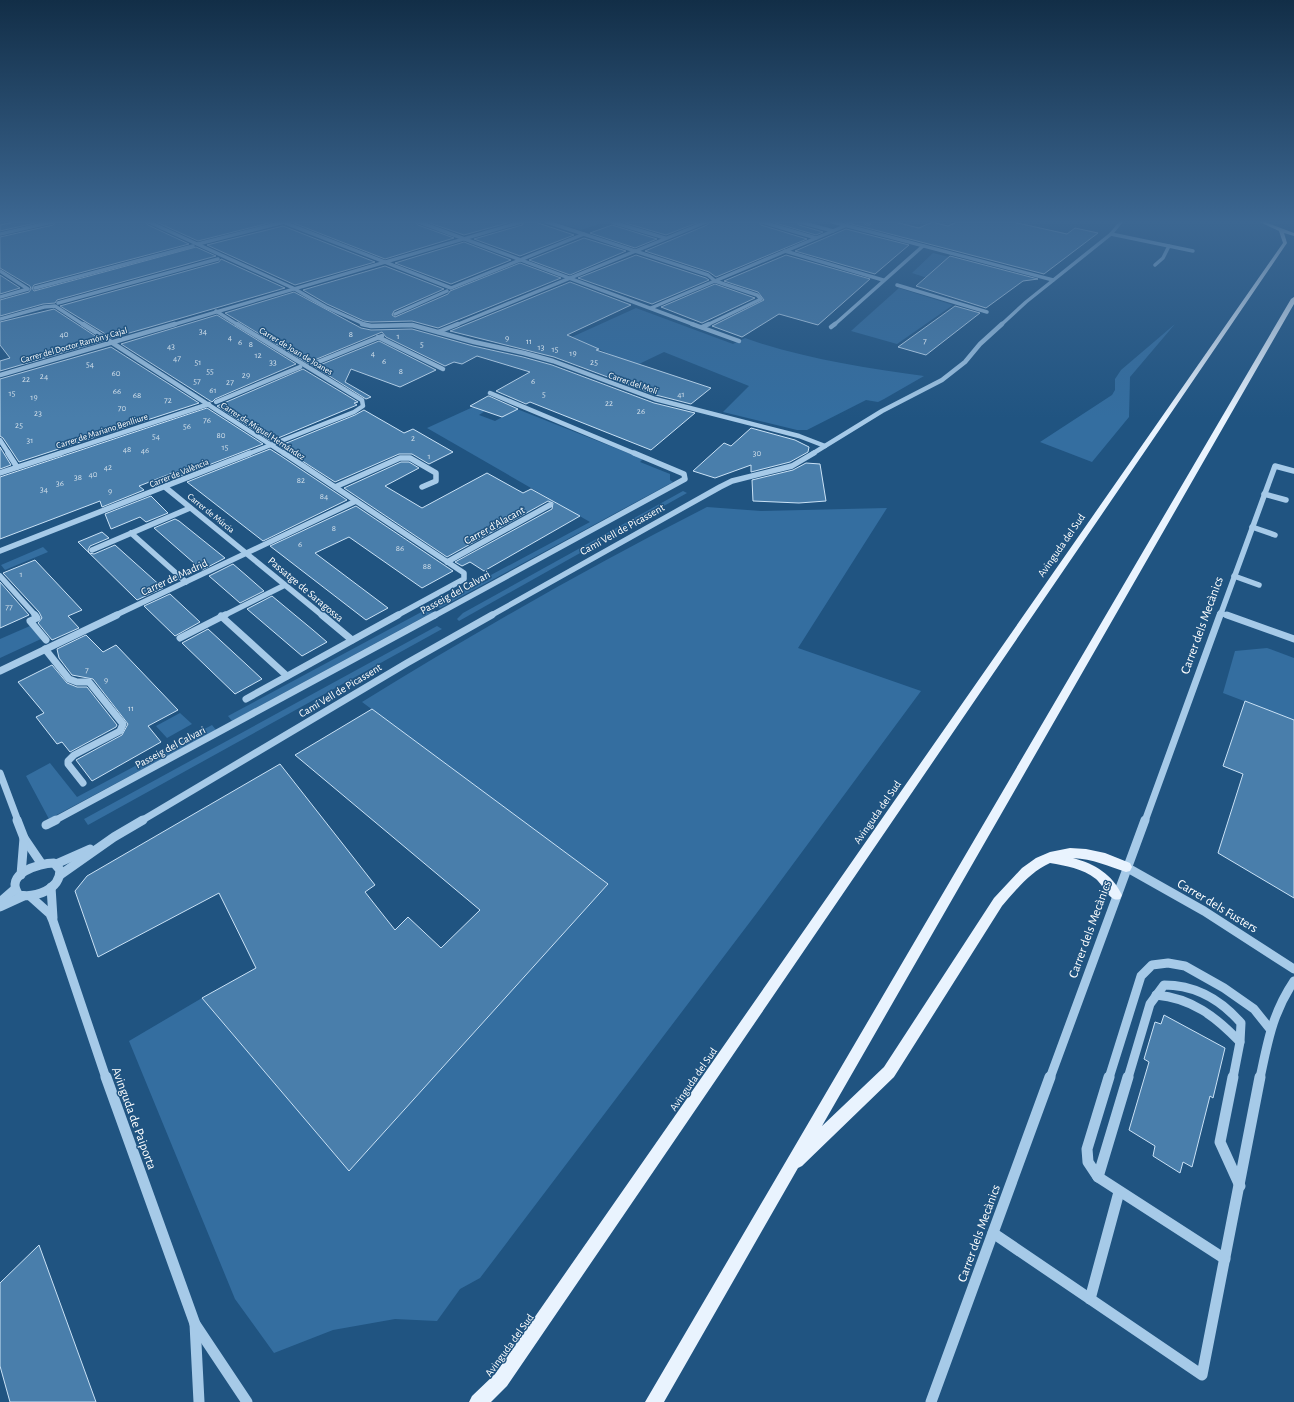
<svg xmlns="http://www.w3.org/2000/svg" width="1294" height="1402" font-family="'Alegreya Sans',sans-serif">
  <rect width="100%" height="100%" fill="#205481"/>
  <g fill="#346ea0">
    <path d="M555 222H605L581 230Z"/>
    <path d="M933 253 949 257 941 264 952 286 912 273Z"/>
    <path d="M899 288 953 305 897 344 851 331Z"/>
    <path d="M636 308 733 344 745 338C800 358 866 368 924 376L884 399 878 402 866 400 807 430H797L723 412 749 386 664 352 639 364 616 357 572 337Z"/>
    <path d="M1175 324 1130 377 1129 417 1092 462 1040 442 1112 395 1115 390V379L1121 370Z"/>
    <path d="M473 407 485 411 479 415 495 421 517 409 643 459 640 462 670 474V480L673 482 440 608 435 605 590 522 427 428Z"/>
    <path d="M683 491 687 493 459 621 457 619 463 613Z"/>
    <path d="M707 507 761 511 887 508 798 648 921 691 756 914 480 1278 460 1289 437 1321 395 1319 333 1330 274 1353 235 1299 129 1041 202 998 349 1171 608 884 362 702C474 633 589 567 707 507Z"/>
    <path d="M43 547 48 552 5 570 1 565Z"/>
    <path d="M427 609 433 612 232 721 228 716Z"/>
    <path d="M30 626 41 639 0 658V639Z"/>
    <path d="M437 626 442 629 88 825 84 819Z"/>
    <path d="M1267 648 1294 658V720L1223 693 1235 651Z"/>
    <path d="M180 713 192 724 167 738 156 726Z"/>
    <path d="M212 725 216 730 49 819 26 776 50 763 77 797Z"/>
  </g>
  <g fill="#497eab" stroke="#cae2f6">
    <path d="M15 222H40L0 231V225Z"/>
    <path d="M55 222H146L148 225 189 244 34 285 32 288 34 291 196 247 216 256 57 300 55 303 43 304 0 316V300L29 292 31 289 30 286 0 268V237L53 225Z"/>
    <path d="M156 222H273L198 241Z"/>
    <path d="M291 222H416L418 225 454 238 385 259Z"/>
    <path d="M427 222H511L464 235Z"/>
    <path d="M524 222H535L574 235 520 256 474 239 522 225Z"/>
    <path d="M622 222H699L666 235Z"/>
    <path d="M709 222H759L761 225 807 239 716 277 709 272 645 251 707 225Z"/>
    <path d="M772 222H797L799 225 823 232 816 235Z"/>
    <path d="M844 222H863L866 225H870L871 222H895L919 228 932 222 948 226 957 222H1013L1067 234 1075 228 1098 233 1044 274Z"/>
    <path d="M612 225 657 239 635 248 590 233Z"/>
    <path d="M283 226 375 262 295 285 207 245Z"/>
    <path d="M846 229 909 245 875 274 795 251Z"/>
    <path d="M584 238 626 251 570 275 529 260Z"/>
    <path d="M464 242 511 260 451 284 395 263Z"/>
    <path d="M636 255 706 278 709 280 652 304 578 278Z"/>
    <path d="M786 255 870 279 818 325 779 314 742 337 712 326 764 300 758 292 724 281Z"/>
    <path d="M950 256 1038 279 1023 281 986 308 916 286Z"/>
    <path d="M221 259 285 288 112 338 60 306 219 262Z"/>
    <path d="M520 263 561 278 438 328 412 321 371 322 364 321 327 304 303 290 385 266 444 289 394 311 392 315 395 317 448 294 450 291Z"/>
    <path d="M0 275 20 288 0 294Z"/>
    <path d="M570 282 631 305 567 335 599 349 596 350 711 388 691 404 656 395 554 357 450 331Z"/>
    <path d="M715 284 755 298 702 323 661 307Z"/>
    <path d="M294 292 361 328 371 330 412 329 473 346 523 357 552 365 654 403 695 413 651 450 530 402 526 404 496 391 530 372 477 356 462 364 454 362 445 366 386 337 382 332 312 361 309 364 225 313Z"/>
    <path d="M955 306 980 313 926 355 898 347Z"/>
    <path d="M54 309 103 341 0 371V361L10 358 0 345V322Z"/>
    <path d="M217 315 296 364 215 399 212 402 121 344Z"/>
    <path d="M379 341 436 370 400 387 351 369 345 382 371 397 366 399 315 367Z"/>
    <path d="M111 347 199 403 19 462 3 438 0 436V379Z"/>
    <path d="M303 369 358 402 354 403 357 405 271 441 217 406Z"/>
    <path d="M488 396H489L518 409 502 417 470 406Z"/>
    <path d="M207 408 263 444 180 476 175 472 139 486 144 490 102 507 100 501 0 539V477Z"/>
    <path d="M364 410 404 433 413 429 453 452 429 464 412 454H399L335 482 279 446 355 415Z"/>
    <path d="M751 428 795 440 809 447 808 452 790 462 751 472V465L715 478 693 471 724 443 731 446Z"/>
    <path d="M0 447 11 465 0 469Z"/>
    <path d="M270 449 281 456 347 500 263 541 187 482Z"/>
    <path d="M401 462H409L419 468 385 486 422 508 487 473 523 493 531 489 580 516 484 571 470 562 462 566 455 562 552 509 553 503 548 501 447 557 344 488Z"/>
    <path d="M806 463 820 464 826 501 799 503 753 501 752 480 793 470Z"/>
    <path d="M151 496 168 513 146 522 140 517 111 529 105 514Z"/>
    <path d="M356 506 444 565 453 571 422 588 349 537 315 553 388 608 366 620 270 546Z"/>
    <path d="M175 519 179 521 225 558 202 570 154 528Z"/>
    <path d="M102 532 109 538 90 546 88 550 89 553 94 554 115 545 163 588 137 600 78 542Z"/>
    <path d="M35 560 82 610 68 616 79 628 52 640 38 623 42 618 39 612 3 573Z"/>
    <path d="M233 564 247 576 264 591 240 603 209 576Z"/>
    <path d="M0 582 29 615 0 628Z"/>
    <path d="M170 594 200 622 175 636 144 606Z"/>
    <path d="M272 596 313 630 327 642 302 656 247 609Z"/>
    <path d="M208 629 247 665 262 679 235 694 182 643Z"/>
    <path d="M86 635 103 652 116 645 178 710 148 726 161 742 92 781 76 760 122 735 128 724 93 679 72 675 59 658 57 649Z"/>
    <path d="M52 665 67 683 77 687H87L117 725 116 727 70 752 62 742 57 744 36 717 44 713 18 682Z"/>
    <path d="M1245 701 1294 720V898L1218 853 1243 774 1223 766Z"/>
    <path d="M372 709 608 884 349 1171 202 998 256 968 219 893 98 957 75 891 87 876 280 764 375 885 365 892 395 930 408 917 441 948 480 910 295 755Z"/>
    <path d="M1164 1015 1225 1048 1213 1098 1210 1096 1192 1167 1183 1162 1180 1173 1153 1156 1155 1146 1129 1130 1149 1062 1144 1059 1155 1022 1161 1024Z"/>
    <path d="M39 1245 96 1402H10L0 1366V1283Z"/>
  </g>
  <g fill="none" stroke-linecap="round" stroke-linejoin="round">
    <g stroke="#a6cae8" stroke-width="3.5">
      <path d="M149 222 293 288 326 307 366 325"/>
      <path d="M283 222 451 288 584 234"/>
      <path d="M419 222 695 325"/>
      <path d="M547 222 708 275 715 281 757 295 761 299 707 325"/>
      <path d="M612 222 665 238"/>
      <path d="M762 222 816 238"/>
      <path d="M800 222 833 231"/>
      <path d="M833 222 1053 280"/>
      <path d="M866 222H868"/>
      <path d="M0 234 52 222"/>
      <path d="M1111 234 1193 251"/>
      <path d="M198 244 284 222"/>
      <path d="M785 251 883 280"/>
      <path d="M1155 265 1163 258 1169 246"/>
      <path d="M0 271 28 289 0 297"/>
      <path d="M897 285 987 312"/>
      <path d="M35 288 193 246"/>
      <path d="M58 303 218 259"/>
      <path d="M651 308 847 225"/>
      <path d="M216 311 238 325"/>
      <path d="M395 314 447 291"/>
      <path d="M0 319 44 307 55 306 84 325"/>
      <path d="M172 325 521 222"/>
      <path d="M456 325 706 222"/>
      <path d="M834 325 923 246"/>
      <path d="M1001 325 1026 302 1111 234 1121 222"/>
    </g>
    <g stroke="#a6cae8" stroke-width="4.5">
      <path d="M83 324 285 454"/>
      <path d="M237 324 362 400 363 406 354 412 248 454"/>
      <path d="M362 324 371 326 412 325 474 342 524 353 553 361 655 399 799 436 825 446"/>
      <path d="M692 324 739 341"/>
      <path d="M702 327 709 324"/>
      <path d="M831 327 835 324"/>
      <path d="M438 332 458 324"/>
      <path d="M378 337 443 369"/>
      <path d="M313 364 382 336"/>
      <path d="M0 375 175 324"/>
      <path d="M490 393 636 454"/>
      <path d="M216 402 300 367"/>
      <path d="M0 440 9 454"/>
      <path d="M58 454 209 404"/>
      <path d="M812 454 882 411 942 380 965 362 980 344 1002 324"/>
    </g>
    <g stroke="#a6cae8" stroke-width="5.5">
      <path d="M8 453 17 467"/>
      <path d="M284 453 464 573V579L396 616"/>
      <path d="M0 473 61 453"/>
      <path d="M165 487 323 616"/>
      <path d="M335 487 400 458H410L436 473V481L422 487"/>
      <path d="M1264 494 1286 500"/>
      <path d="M1252 527 1275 535"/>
      <path d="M131 533 186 582"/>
      <path d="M92 550 190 508"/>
      <path d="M0 551 250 453"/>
      <path d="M447 562 550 505"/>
      <path d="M0 576 36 616"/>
      <path d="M1234 576 1259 585"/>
      <path d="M1220 613 1229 616"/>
      <path d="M114 616 356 501"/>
      <path d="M223 616 285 585"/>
      <path d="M434 616 685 479 684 474 634 453"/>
      <path d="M490 616 720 487 732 481 792 466 814 453"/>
      <path d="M1220 616 1275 466 1294 471"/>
    </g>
    <g stroke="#a6cae8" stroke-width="7">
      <path d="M35 615 37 618 30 621 46 640"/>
      <path d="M322 615 352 640"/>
      <path d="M1227 615 1294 639"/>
      <path d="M221 616 287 676"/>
      <path d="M180 638 225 615"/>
      <path d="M45 649 69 679 77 682H89L123 724 120 731 74 755 68 761V764L83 783"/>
      <path d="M0 671 117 615"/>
      <path d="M246 699 398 615"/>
      <path d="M0 773 18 821"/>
      <path d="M54 821 435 615"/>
      <path d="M141 821 407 663 492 615"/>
      <path d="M1145 821 1220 615"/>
    </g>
    <g stroke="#a6cae8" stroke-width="9">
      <path d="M17 820 24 838 41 863"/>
      <path d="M46 825 56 820"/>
      <path d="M54 863 60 870C60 890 35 898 19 895 3 874 39 863 54 863Z"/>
      <path d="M56 864 90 849"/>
      <path d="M1126 867 1204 911 1294 969"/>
      <path d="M21 875 24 838"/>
      <path d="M60 875 114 837 143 820"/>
      <path d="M51 887 53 918"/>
      <path d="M31 897 50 914 53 921 106 1078"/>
      <path d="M0 902 15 889"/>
      <path d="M0 907 24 896"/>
      <path d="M1156 995C1192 998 1216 1017 1240 1042"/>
      <path d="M1050 1078 1145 820"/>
      <path d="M1109 1078 1141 976 1152 965 1168 963 1185 966 1224 988 1254 1009 1270 1029"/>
      <path d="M1128 1078 1150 1004 1164 985C1196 985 1221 1000 1241 1023L1240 1042 1233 1078"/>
      <path d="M1260 1078C1268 1041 1272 1014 1294 981"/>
    </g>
    <g stroke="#a6cae8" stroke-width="11">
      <path d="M106 1077 195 1324 247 1402"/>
      <path d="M1109 1077 1087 1149 1088 1162 1098 1177 1225 1259"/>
      <path d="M1233 1077 1220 1142 1240 1186"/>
      <path d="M1098 1177 1128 1077"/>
      <path d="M993 1233 1202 1375 1260 1077"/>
      <path d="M1090 1299 1119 1192"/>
      <path d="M195 1324 199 1402"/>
      <path d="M931 1402 1050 1077"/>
    </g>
    <g fill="#e9f3fe" fill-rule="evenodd">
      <path d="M1260 222H1265L1294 233V236L1284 233 1287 243 507 1386 491 1402H469L472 1396 495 1374 509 1354 1283 243 1279 231Z"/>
      <path d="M1294 297V304L822 1126 884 1067 994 898 1022 868 1036 858 1050 852 1070 848 1086 849 1105 853 1130 863 1132 867 1130 871 1126 872C1108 866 1093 859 1073 858 1095 864 1112 874 1122 895L1120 899C1110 903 1104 886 1096 879 1082 868 1066 866 1050 863 1030 872 1016 890 1002 906L894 1077 802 1166 798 1168 664 1402H645L1291 299Z"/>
    </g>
  </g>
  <linearGradient id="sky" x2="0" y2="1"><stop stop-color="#122e47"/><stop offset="0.53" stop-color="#3c6792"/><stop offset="1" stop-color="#3c6792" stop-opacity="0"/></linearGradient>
  <rect width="1294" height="418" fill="url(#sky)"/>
  <g text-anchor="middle" stroke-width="3" stroke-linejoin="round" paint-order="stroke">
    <g font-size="9" fill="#d2dfea">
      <text x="203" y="334">34</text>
      <text x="64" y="337">40</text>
      <text x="351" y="337">8</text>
      <text x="398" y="339">1</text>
      <text x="230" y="340">4</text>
      <text x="507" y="341">9</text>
      <text x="529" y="344">11</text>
      <text x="925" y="344">7</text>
      <text x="240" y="345">6</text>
      <text x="251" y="347">8</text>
      <text x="422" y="347">5</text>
      <text x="171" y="349">43</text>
      <text x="541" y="350">13</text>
      <text x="555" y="352">15</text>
      <text x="373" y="356">4</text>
      <text x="573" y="356">19</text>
      <text x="258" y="358">12</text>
      <text x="177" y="361">47</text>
      <text x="384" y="364">6</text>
      <text x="198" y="365">51</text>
      <text x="273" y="365">33</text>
      <text x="594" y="365">25</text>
      <text x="90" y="367">54</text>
      <text x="210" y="374">55</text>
      <text x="401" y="374">8</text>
      <text x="116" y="376">60</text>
      <text x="246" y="378">29</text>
      <text x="44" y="379">24</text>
      <text x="26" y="382">22</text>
      <text x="197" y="384">57</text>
      <text x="533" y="384">6</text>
      <text x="230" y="385">27</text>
      <text x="213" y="393">61</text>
      <text x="117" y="394">66</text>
      <text x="12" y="396">15</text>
      <text x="544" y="397">5</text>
      <text x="681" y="397">41</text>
      <text x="137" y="398">68</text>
      <text x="34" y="400">19</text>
      <text x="168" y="403">72</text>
      <text x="609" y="406">22</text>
      <text x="122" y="411">70</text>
      <text x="641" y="414">26</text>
      <text x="38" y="416">23</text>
      <text x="207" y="423">76</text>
      <text x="19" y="428">25</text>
      <text x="187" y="429">56</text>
      <text x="221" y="438">80</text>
      <text x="156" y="439">54</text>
      <text x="413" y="441">2</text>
      <text x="30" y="443">31</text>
      <text x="225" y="450">15</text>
      <text x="127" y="452">48</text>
      <text x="145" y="453">46</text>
      <text x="757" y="456">30</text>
      <text x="429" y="459">1</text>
      <text x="108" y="470">42</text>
      <text x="93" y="477">40</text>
      <text x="78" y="480">38</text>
      <text x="301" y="483">82</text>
      <text x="60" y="486">36</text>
      <text x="44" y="492">34</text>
      <text x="110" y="494">9</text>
      <text x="324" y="499">84</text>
      <text x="334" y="531">8</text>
      <text x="300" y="547">6</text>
      <text x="400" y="551">86</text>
      <text x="427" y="569">88</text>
      <text x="21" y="577">1</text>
      <text x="9" y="610">77</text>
      <text x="87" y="673">7</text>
      <text x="106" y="683">9</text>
      <text x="131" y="711">11</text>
    </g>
    <g font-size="9" fill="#fff" stroke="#205481">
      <text transform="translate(74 345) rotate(-16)" y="3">Carrer del Doctor Ramón y Cajal</text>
      <text transform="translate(296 351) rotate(31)" y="3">Carrer de Joan de Joanes</text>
      <text transform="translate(633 383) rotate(19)" y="3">Carrer del Molí</text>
      <text transform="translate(102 431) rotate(-18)" y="3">Carrer de Mariano Benlliure</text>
      <text transform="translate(263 431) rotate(33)" y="3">Carrer de Miguel Hernández</text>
      <text transform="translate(179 473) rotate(-22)" y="3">Carrer de València</text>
      <text transform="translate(211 513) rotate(39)" y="3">Carrer de Múrcia</text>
    </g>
    <g font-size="11" fill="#fff" stroke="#205481">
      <text transform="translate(494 525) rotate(-29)" y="4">Carrer d'Alacant</text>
      <text transform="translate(622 529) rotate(-29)" y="4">Camí Vell de Picassent</text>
      <text transform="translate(1061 545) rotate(-55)" y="4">Avinguda del Sud</text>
      <text transform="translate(174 577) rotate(-25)" y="4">Carrer de Madrid</text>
      <text transform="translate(306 589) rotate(40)" y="4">Passatge de Saragossa</text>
      <text transform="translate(455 592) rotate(-29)" y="4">Passeig del Calvari</text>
      <text transform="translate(340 690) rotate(-31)" y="4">Camí Vell de Picassent</text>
      <text transform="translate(170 747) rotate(-28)" y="4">Passeig del Calvari</text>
      <text transform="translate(877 812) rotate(-55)" y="4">Avinguda del Sud</text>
      <text transform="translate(693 1079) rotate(-55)" y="4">Avinguda del Sud</text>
      <text transform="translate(509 1345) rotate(-54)" y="4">Avinguda del Sud</text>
    </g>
    <g font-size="13" fill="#fff" stroke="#205481">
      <text transform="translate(1201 625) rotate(-70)" y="5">Carrer dels Mecànics</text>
      <text transform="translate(1218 905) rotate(31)" y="5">Carrer dels Fusters</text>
      <text transform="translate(1089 929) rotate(-70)" y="5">Carrer dels Mecànics</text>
      <text transform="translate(135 1118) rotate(70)" y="5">Avinguda de Paiporta</text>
      <text transform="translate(978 1233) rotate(-70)" y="5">Carrer dels Mecànics</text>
    </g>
  </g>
</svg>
